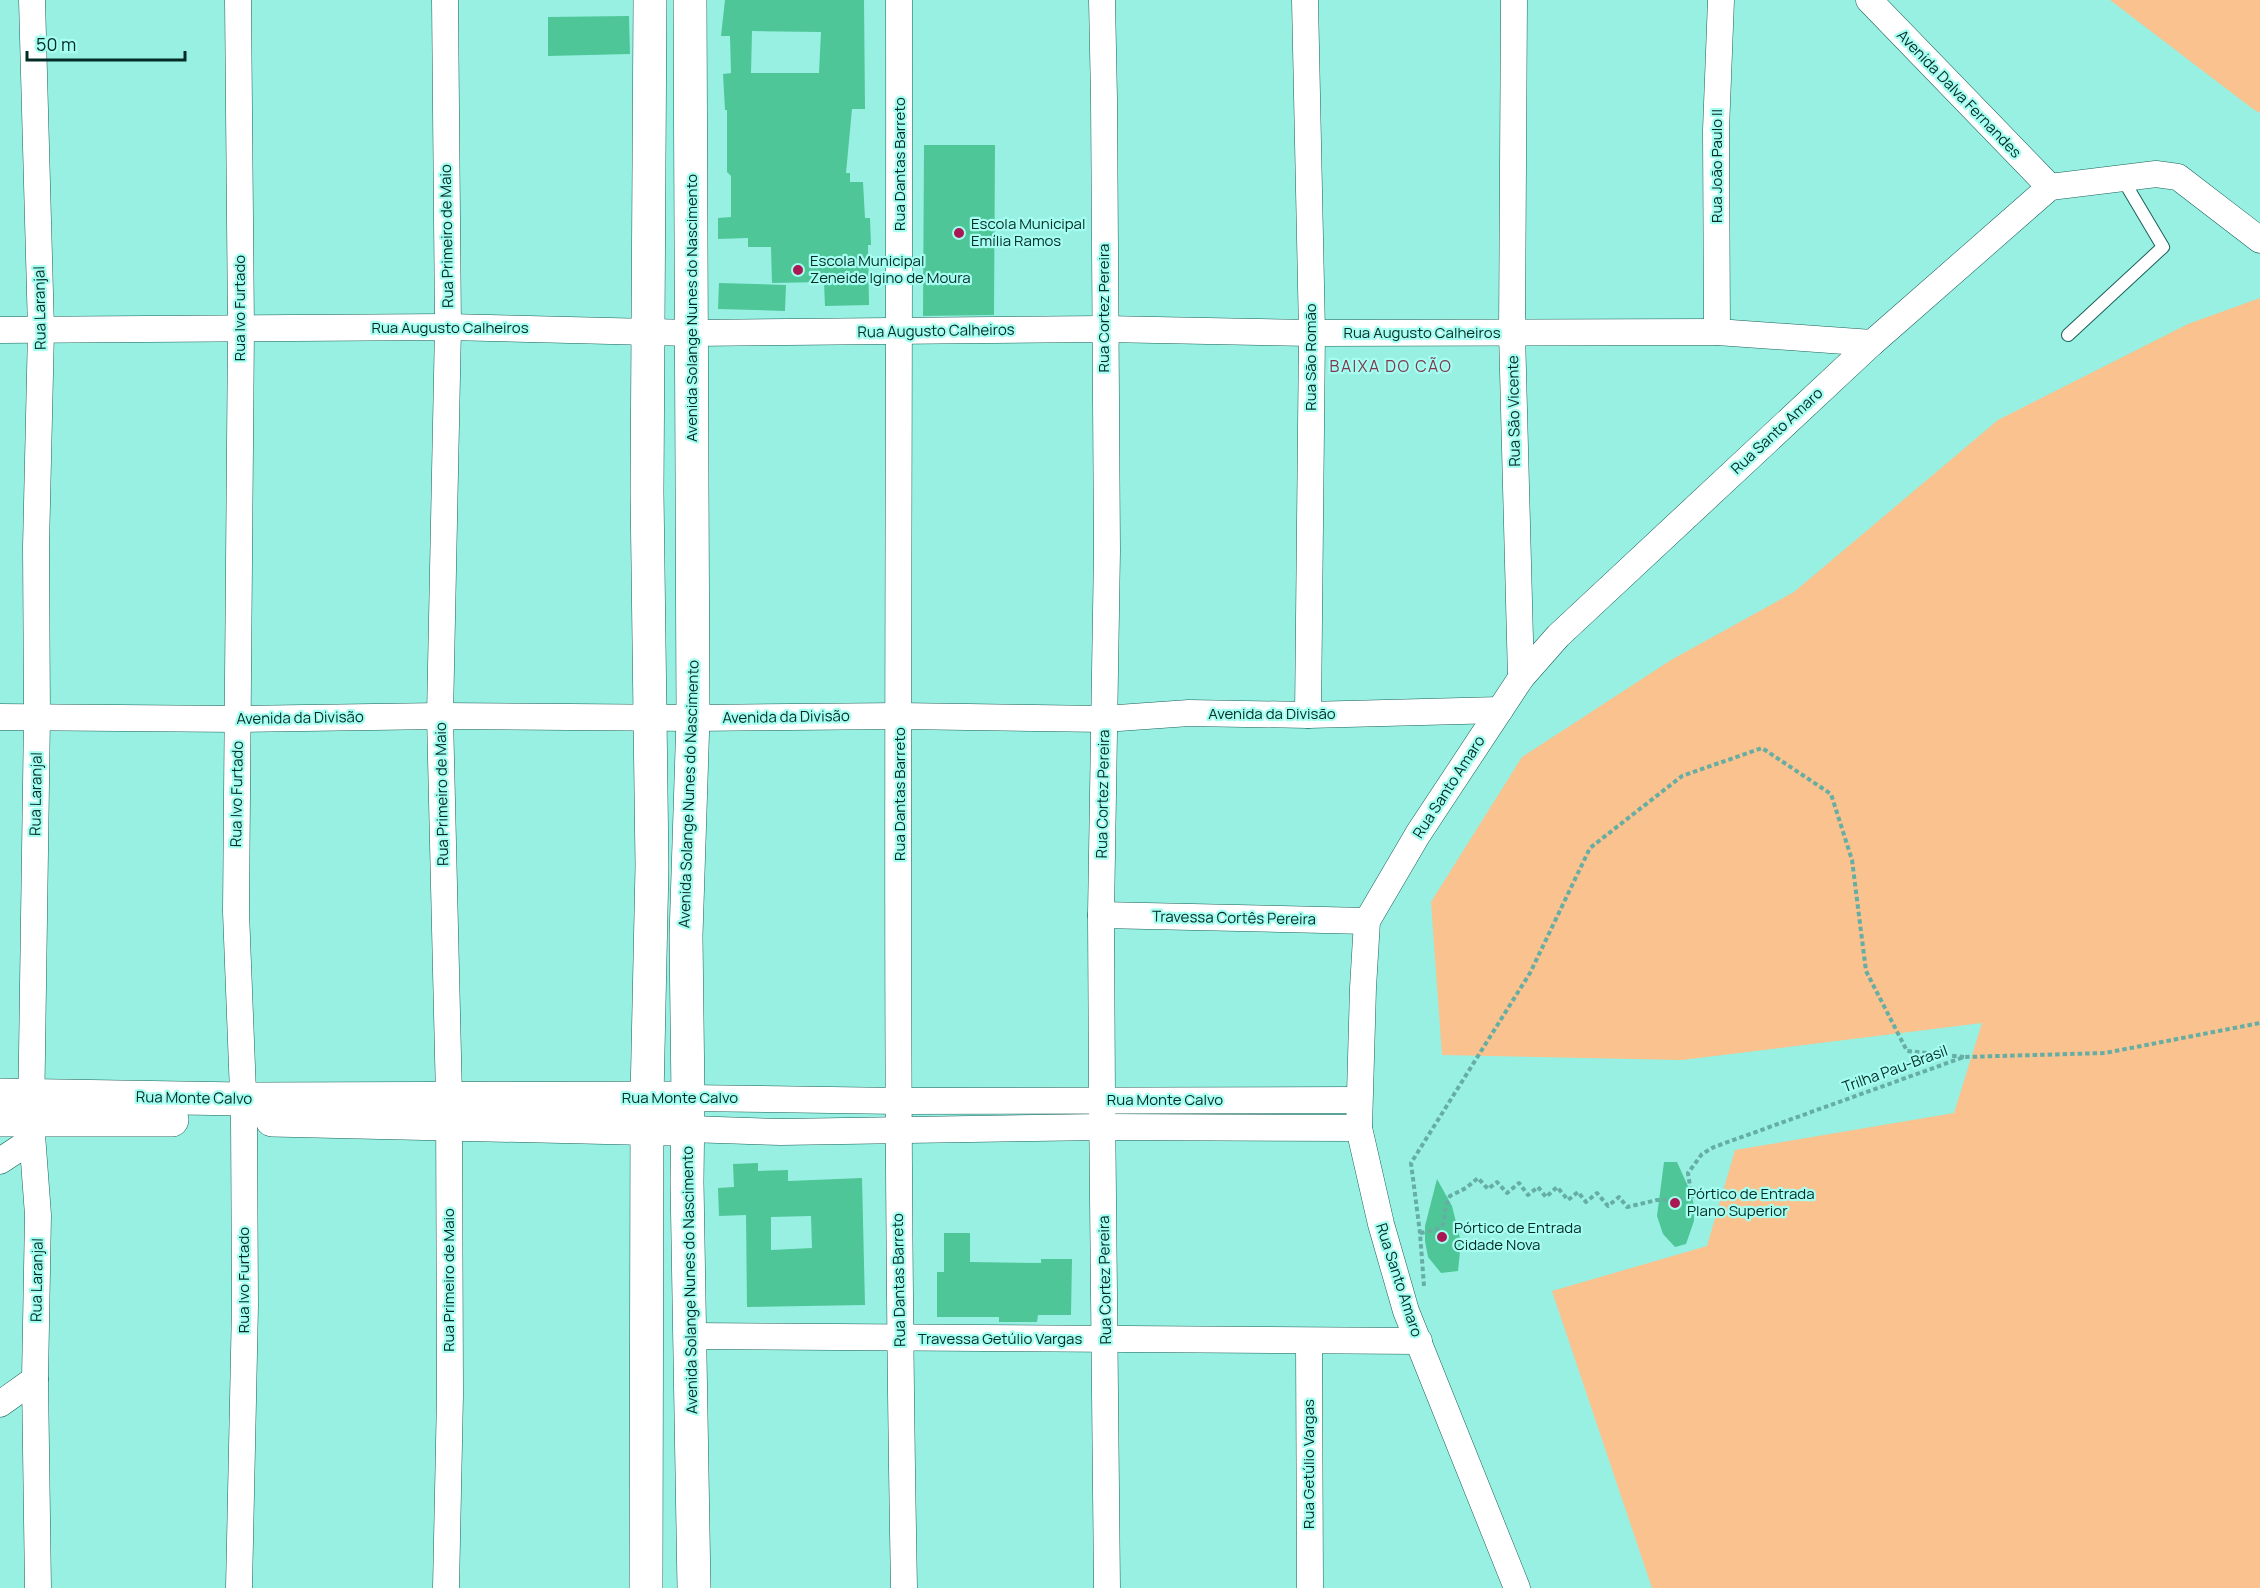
<svg xmlns="http://www.w3.org/2000/svg" width="2260" height="1588" font-family="Manrope,sans-serif">
  <rect width="100%" height="100%" fill="#98f0e3"/>
  <g fill="#f9c28e">
    <path d="M2110 0H2260V113L2253 109Z"/>
    <path d="M2260 298V1588H1652L1552 1291 1707 1246 1735 1150 1954 1113 1982 1023 1682 1060 1442 1055 1431 902 1522 757 1671 660 1794 592 1998 420 2188 324Z"/>
  </g>
  <g fill="#4fc697" fill-rule="evenodd">
    <path d="M725 0H864L865 109H852L846 173H850V182H863L865 218H870L871 245H868L869 305 825 306 824 282 772 283 771 247H748V238L718 239V218L731 217V176L727 172V110H725L723 74 731 73 730 36H721ZM752 31 821 32 819 73H751Z"/>
    <path d="M629 16 630 54 548 56V17Z"/>
    <path d="M924 145H995L994 315 923 316Z"/>
    <path d="M719 283 786 285 785 311 718 309Z"/>
    <path d="M1664 1162H1677L1691 1193 1694 1206V1221L1686 1244 1675 1247 1663 1234 1657 1216Z"/>
    <path d="M758 1163V1171L788 1170V1181L862 1178 865 1305 747 1307 746 1215 719 1216 718 1188 734 1187 733 1164ZM811 1216 812 1248 771 1250V1217Z"/>
    <path d="M1437 1179 1452 1206 1461 1242 1458 1271 1441 1273 1428 1257 1425 1241V1226Z"/>
    <path d="M944 1233H970V1262L1041 1263V1259H1072L1071 1315H1038L1037 1322H999V1317H937V1272H944Z"/>
  </g>
  <g fill="none" stroke-linecap="round" stroke-linejoin="round">
    <defs>
      <path id="service" d="M2068 335 2163 247 2122 178"/>
      <g id="minor">
        <path d="M32 0 41 330 36 547 37 717 31 1121 38 1215 35 1379 38 1588"/>
        <path d="M238 0 241 329 236 912 244 1119 245 1306 239 1588"/>
        <path d="M445 0 448 327 440 716 449 1098 450 1395 446 1588"/>
        <path d="M899 0C900 529 894 1059 904 1588"/>
        <path d="M1102 0 1104 98 1107 551 1101 915 1102 1100 1107 1588"/>
        <path d="M1305 0 1312 333 1308 715"/>
        <path d="M1514 0 1512 333 1521 678"/>
        <path d="M1869 0 2050 187"/>
        <path d="M2050 187 2156 174 2178 177 2260 240"/>
        <path d="M0 330 448 327 692 333 1104 329 1312 333 1717 332 1872 343"/>
        <path d="M1717 332 1716 130 1721 0"/>
        <path d="M0 717 238 719 440 716 693 718 900 716 1104 719 1189 713 1308 715 1500 710"/>
        <path d="M1101 915 1367 921"/>
        <path d="M688 1098 899 1101 1359 1100"/>
        <path d="M688 1129 781 1132 1103 1127 1359 1128"/>
        <path d="M0 1161 32 1140"/>
        <path d="M690 1336 1419 1341"/>
        <path d="M1309 1341 1310 1588"/>
        <path d="M0 1404 35 1379"/>
        <path d="M1517 1588 1406 1311 1381 1224 1359 1128 1363 988 1367 921 1418 834 1521 678 1558 636 1872 343 2050 187"/>
      </g>
      <g id="secondary">
        <path d="M690 0 693 718 686 936 688 1098 687 1182 694 1588"/>
        <path d="M0 1095 242 1099 669 1098"/>
        <path d="M0 1120H172"/>
        <path d="M272 1120 670 1129"/>
        <path d="M646 1588 647 1098 652 866 647 492 650 0"/>
      </g>
    </defs>
    <use href="#service" stroke="#1a6159" stroke-width="14"/>
    <use href="#minor" stroke="#1a6159" stroke-width="27"/>
    <use href="#secondary" stroke="#1a6159" stroke-width="34"/>
    <g stroke="#66aea3" stroke-width="4" stroke-dasharray="4.5 3" stroke-linecap="butt">
      <path d="M1420 1233C1457 1227 1437 1220 1450 1196L1466 1188 1478 1178 1488 1189 1497 1182 1507 1193 1519 1183 1528 1195 1538 1187 1546 1197 1557 1187 1568 1200 1578 1192 1586 1202 1597 1193 1608 1206 1619 1197 1627 1207 1657 1200 1692 1199 1688 1173 1702 1154 1714 1147 1964 1057 2105 1053 2260 1023"/>
      <path d="M1424 1286 1420 1233 1411 1163 1530 973 1590 848 1682 776 1762 748 1831 794 1852 860 1866 971 1907 1051 1964 1057"/>
    </g>
    <use href="#service" stroke="#fff" stroke-width="12"/>
    <use href="#minor" stroke="#fff" stroke-width="26"/>
    <use href="#secondary" stroke="#fff" stroke-width="33"/>
  </g>
  <g fill="#a91853" stroke="#a6fef1" stroke-width="2">
    <circle cx="959" cy="233" r="6"/>
    <circle cx="798" cy="270" r="6"/>
    <circle cx="1675" cy="1203" r="6"/>
    <circle cx="1442" cy="1237" r="6"/>
  </g>
  <g text-anchor="middle" stroke-width="4.5" stroke-linejoin="round" paint-order="stroke">
    <g font-size="15" fill="#042c27" stroke="#a6fef1">
      <text transform="translate(1959 94) rotate(46)" y="5">Avenida Dalva Fernandes</text>
      <text transform="translate(900 164) rotate(-90)" y="5">Rua Dantas Barreto</text>
      <text transform="translate(1717 166) rotate(-90)" y="5">Rua João Paulo II</text>
      <text transform="translate(447 236) rotate(-91)" y="5">Rua Primeiro de Maio</text>
      <text transform="translate(40 308) rotate(-91)" y="5">Rua Laranjal</text>
      <text transform="translate(240 308) rotate(-90)" y="5">Rua Ivo Furtado</text>
      <text transform="translate(692 308) rotate(-90)" y="5">Avenida Solange Nunes do Nascimento</text>
      <text transform="translate(1104 308) rotate(-90)" y="5">Rua Cortez Pereira</text>
      <text x="450" y="333">Rua Augusto Calheiros</text>
      <text transform="translate(936 331) rotate(-1)" y="5">Rua Augusto Calheiros</text>
      <text x="1422" y="338">Rua Augusto Calheiros</text>
      <text transform="translate(1311 357) rotate(-90)" y="5">Rua São Romão</text>
      <text transform="translate(1514 411) rotate(-91)" y="5">Rua São Vicente</text>
      <text transform="translate(1777 431) rotate(-43)" y="5">Rua Santo Amaro</text>
      <text x="1272" y="719">Avenida da Divisão</text>
      <text transform="translate(786 717) rotate(-1)" y="5">Avenida da Divisão</text>
      <text transform="translate(300 718) rotate(-1)" y="5">Avenida da Divisão</text>
      <text transform="translate(1449 787) rotate(-57)" y="5">Rua Santo Amaro</text>
      <text transform="translate(36 794) rotate(-89)" y="5">Rua Laranjal</text>
      <text transform="translate(237 794) rotate(-89)" y="5">Rua Ivo Furtado</text>
      <text transform="translate(442 794) rotate(-91)" y="5">Rua Primeiro de Maio</text>
      <text transform="translate(689 794) rotate(-88)" y="5">Avenida Solange Nunes do Nascimento</text>
      <text transform="translate(900 794) rotate(-90)" y="5">Rua Dantas Barreto</text>
      <text transform="translate(1103 794) rotate(-89)" y="5">Rua Cortez Pereira</text>
      <text transform="translate(1234 918) rotate(1)" y="5">Travessa Cortês Pereira</text>
      <text transform="translate(1895 1069) rotate(-20)" y="5">Trilha Pau-Brasil</text>
      <text transform="translate(194 1098) rotate(1)" y="5">Rua Monte Calvo</text>
      <text x="680" y="1103">Rua Monte Calvo</text>
      <text x="1165" y="1105">Rua Monte Calvo</text>
      <text transform="translate(37 1280) rotate(-89)" y="5">Rua Laranjal</text>
      <text transform="translate(244 1280) rotate(-90)" y="5">Rua Ivo Furtado</text>
      <text transform="translate(449 1280) rotate(-90)" y="5">Rua Primeiro de Maio</text>
      <text transform="translate(690 1280) rotate(-91)" y="5">Avenida Solange Nunes do Nascimento</text>
      <text transform="translate(899 1280) rotate(-91)" y="5">Rua Dantas Barreto</text>
      <text transform="translate(1105 1280) rotate(-91)" y="5">Rua Cortez Pereira</text>
      <text transform="translate(1399 1280) rotate(72)" y="5">Rua Santo Amaro</text>
      <text x="1000" y="1344">Travessa Getúlio Vargas</text>
      <text transform="translate(1309 1464) rotate(-90)" y="5">Rua Getúlio Vargas</text>
    </g>
    <g font-size="15" fill="#042c27" stroke="#a6fef1" text-anchor="start">
      <text x="971" y="229">Escola Municipal<tspan x="971" dy="17">Emília Ramos</tspan></text>
      <text x="810" y="266">Escola Municipal<tspan x="810" dy="17">Zeneide Igino de Moura</tspan></text>
      <text x="1687" y="1199">Pórtico de Entrada<tspan x="1687" dy="17">Plano Superior</tspan></text>
      <text x="1454" y="1233">Pórtico de Entrada<tspan x="1454" dy="17">Cidade Nova</tspan></text>
    </g>
    <g font-size="16" letter-spacing="1.5" fill="#7f384d" stroke="#a6fef1">
      <text x="1391" y="372">BAIXA DO CÃO</text>
    </g>
  </g>
  <path d="M27 51v9h158v-9" fill="none" stroke="#042c27" stroke-width="3"/>
  <text x="36" y="51" font-size="18" fill="#042c27" stroke="#a6fef1" stroke-width="4.5" paint-order="stroke">50 m</text>
</svg>
